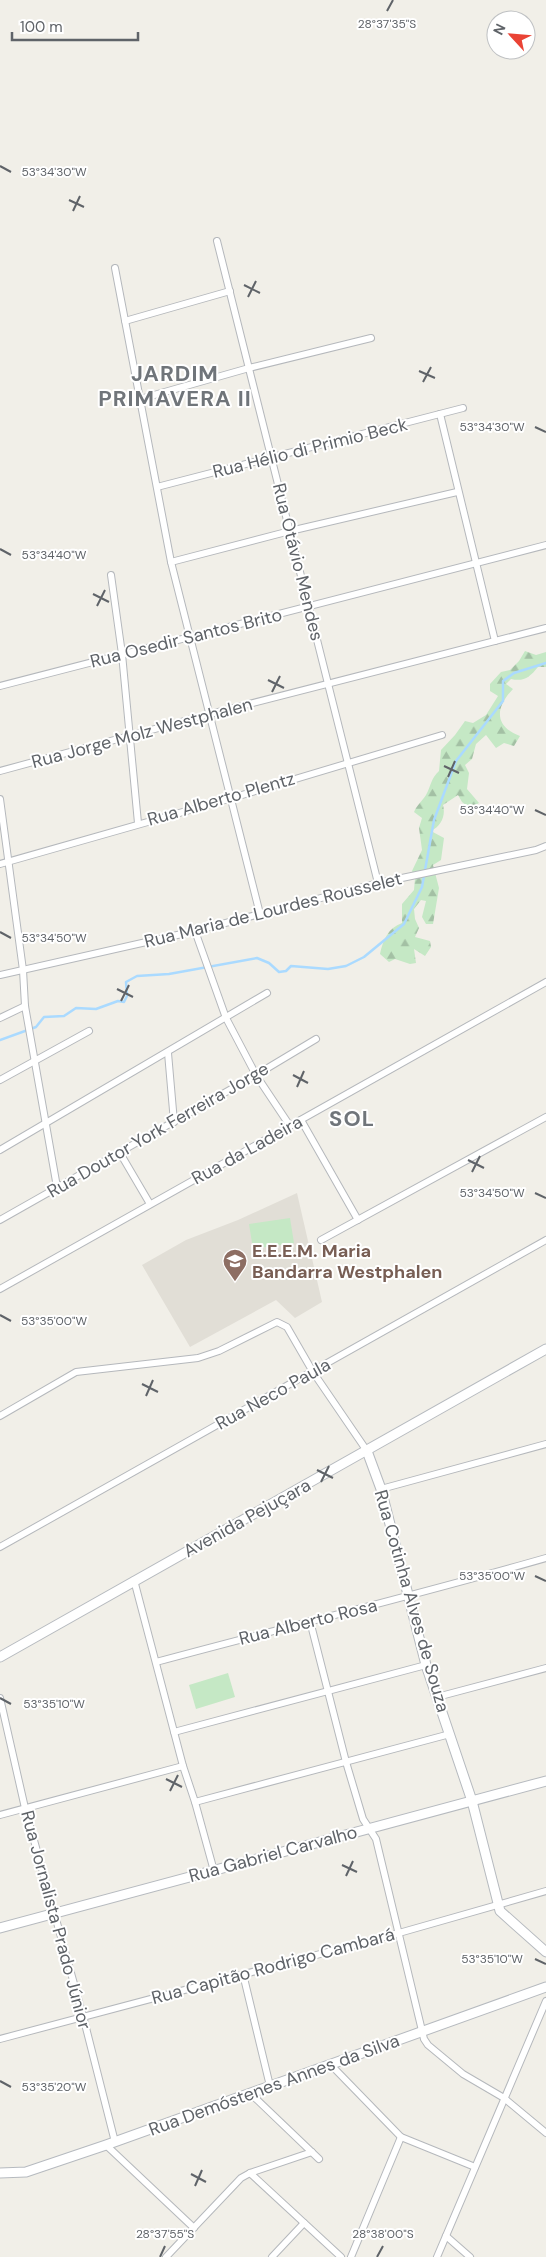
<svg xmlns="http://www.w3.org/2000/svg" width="546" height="2257" font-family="'DM Sans',sans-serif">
  <defs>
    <pattern id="forest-firs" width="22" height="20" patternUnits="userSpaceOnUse" patternTransform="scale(1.25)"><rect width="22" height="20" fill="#c5e8c5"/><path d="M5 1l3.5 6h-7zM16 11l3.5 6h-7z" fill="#a3c0a4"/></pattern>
  </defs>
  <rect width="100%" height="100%" fill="#f1efe8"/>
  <path fill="#e1ded6" d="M297 1193 322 1302 295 1318 276 1300 190 1347 142 1265 186 1240 238 1220Z"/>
  <path fill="url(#forest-firs)" d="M525 651 536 655 546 652V667H538C530 677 524 682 511 679L506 684 513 689C495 708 494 726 520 736L514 746 504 743 496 748 486 735 476 744 472 759 465 765 469 773 467 789 479 803 470 808 462 802 458 795 443 805C446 816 441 826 431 831L444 838 441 860 433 865 439 888 433 924H426L422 917 426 901 421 900 414 909 415 919 419 928 415 937 430 941 431 947 425 956 414 949 416 963 410 964 395 959 389 962 380 954C383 940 388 928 402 923V904L414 890 415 878 412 871 422 850 419 828 422 818 414 812C417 805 422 801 426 795 431 786 431 778 439 771L441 750 455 735 465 721 473 723 486 715 498 696 490 691V684L501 672 510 670 519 661Z"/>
  <g fill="#c5e8c5">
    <path d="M290 1218 294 1243 253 1249 249 1224Z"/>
    <path d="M228 1673 235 1697 196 1709 189 1685Z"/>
  </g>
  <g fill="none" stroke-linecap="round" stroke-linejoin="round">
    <path stroke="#aadaff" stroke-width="2.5" d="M0 1040 36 1027 44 1017 64 1016 76 1008 96 1009 118 1001 124 1002 127 996 126 982 137 976 169 974 257 958 269 963 279 972 286 971 291 966 328 969 346 966 364 957 404 924 422 887 434 820 456 761 503 701V681L514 673 546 663"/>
    <defs>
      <g id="street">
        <path d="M217 241 378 883"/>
        <path d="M115 268 171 562 260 914"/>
        <path d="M125 321 230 291"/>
        <path d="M140 399 249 368 371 338"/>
        <path d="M440 414 495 641"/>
        <path d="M157 487 463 408"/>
        <path d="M171 562 290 531 457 492"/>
        <path d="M111 575 122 654 138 823"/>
        <path d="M0 686 546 545"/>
        <path d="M0 771 210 714 546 628"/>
        <path d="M0 799 23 970 25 1006 57 1187"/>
        <path d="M0 864 232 798 442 735"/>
        <path d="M195 931 226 1018 256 1075 290 1126"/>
        <path d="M0 975 195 931 378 883 536 850 546 846"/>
        <path d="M0 1018 25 1006"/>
        <path d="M168 1053 174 1122"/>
        <path d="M0 1080 89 1031"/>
        <path d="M301 1120 358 1220"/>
        <path d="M0 1150 267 993"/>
        <path d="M120 1153 150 1204"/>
        <path d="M0 1220 256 1075 316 1039"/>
        <path d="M321 1240 546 1117"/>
        <path d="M0 1289 546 982"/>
        <path d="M0 1416 76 1372 198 1358 219 1351 277 1322 287 1327 313 1372 367 1451"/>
        <path d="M381 1489 546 1444"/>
        <path d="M0 1547 546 1240"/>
        <path d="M134 1580 183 1766 195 1802 214 1871"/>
        <path d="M310 1621 346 1762 363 1819 376 1839 424 2039 428 2045 463 2074 504 2098 546 2133"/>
        <path d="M156 1662C286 1627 417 1595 546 1558"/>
        <path d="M437 1697 546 1668"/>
        <path d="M0 1698 25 1808 83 2016 115 2142"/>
        <path d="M174 1732 426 1665"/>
        <path d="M195 1802 450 1734"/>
        <path d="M0 1815 183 1766"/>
        <path d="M243 1974 270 2086"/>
        <path d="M0 2039 399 1933 546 1891"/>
        <path d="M331 2065 401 2137 475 2167"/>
        <path d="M250 2093 319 2159"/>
        <path d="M106 2145 194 2228"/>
        <path d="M250 2173 341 2257"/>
        <path d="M446 2236 470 2257"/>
        <path d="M166 2257 241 2178 250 2173 312 2152"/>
        <path d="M272 2257 304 2223"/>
        <path d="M351 2257 401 2137"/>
        <path d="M437 2257 546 2001"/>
      </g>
      <g id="secondary">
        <path d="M367 1451 381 1489 426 1665 472 1801 500 1911 546 1952"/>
        <path d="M0 1657 546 1349"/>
        <path d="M0 1928 546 1781"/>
        <path d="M0 2173 26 2172 106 2145 546 1987"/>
      </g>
    </defs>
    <use href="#street" stroke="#b5b8bc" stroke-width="8"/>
    <use href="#secondary" stroke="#b6babf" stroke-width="11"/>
    <use href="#street" stroke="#fff" stroke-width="6"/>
    <use href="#secondary" stroke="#fff" stroke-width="9"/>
  </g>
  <path fill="none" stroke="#5f6368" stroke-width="2" d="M387 11 393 0M0 166 11 172M69 200 84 207M73 211 80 196M244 285 260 293M248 297 256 281M419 371 435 378M423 382 431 367M535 427 546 432M0 549 11 555M93 594 109 602M97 606 105 590M268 680 284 688M272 692 280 676M444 766 459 773M448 777 455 761M535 810 546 815M0 932 11 938M117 989 133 997M121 1001 129 985M293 1075 308 1083M297 1087 304 1071M468 1160 484 1168M472 1172 480 1156M535 1193 546 1198M0 1315 11 1321M142 1384 158 1392M146 1396 153 1380M317 1470 333 1478M321 1482 329 1466M535 1576 546 1581M0 1698 11 1704M166 1779 182 1787M170 1791 178 1775M342 1865 357 1872M346 1876 353 1861M535 1959 546 1964M0 2081 11 2087M191 2174 206 2182M195 2186 202 2170M160 2257 165 2246M377 2257 383 2246"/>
  <defs>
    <symbol id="school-pin" viewBox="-11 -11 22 30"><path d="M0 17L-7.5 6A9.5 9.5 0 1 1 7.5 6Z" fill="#8d6e63" stroke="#fff"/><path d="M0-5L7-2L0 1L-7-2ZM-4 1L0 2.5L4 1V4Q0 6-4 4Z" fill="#fff"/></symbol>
  </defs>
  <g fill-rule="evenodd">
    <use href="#school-pin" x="221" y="1247" width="28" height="38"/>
  </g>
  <g text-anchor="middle" stroke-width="4" stroke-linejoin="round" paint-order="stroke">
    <g font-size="18" fill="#5f6368" stroke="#fff">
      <text transform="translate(310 448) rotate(-14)" y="6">Rua Hélio di Primio Beck</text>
      <text transform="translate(298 562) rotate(76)" y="6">Rua Otávio Mendes</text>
      <text transform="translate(186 638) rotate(-14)" y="6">Rua Osedir Santos Brito</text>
      <text transform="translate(142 733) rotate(-15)" y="6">Rua Jorge Molz Westphalen</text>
      <text transform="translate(221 799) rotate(-16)" y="6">Rua Alberto Plentz</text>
      <text transform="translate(273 910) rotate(-14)" y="6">Rua Maria de Lourdes Rousselet</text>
      <text transform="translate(158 1130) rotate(-30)" y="6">Rua Doutor York Ferreira Jorge</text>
      <text transform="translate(247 1150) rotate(-29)" y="6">Rua da Ladeira</text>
      <text transform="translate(273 1394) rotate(-29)" y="6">Rua Neco Paula</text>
      <text transform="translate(247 1518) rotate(-29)" y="6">Avenida Pejuçara</text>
      <text transform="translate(412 1601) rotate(74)" y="6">Rua Cotinha Alves de Souza</text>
      <text transform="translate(308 1622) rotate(-14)" y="6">Rua Alberto Rosa</text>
      <text transform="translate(273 1854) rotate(-15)" y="6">Rua Gabriel Carvalho</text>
      <text transform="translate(56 1920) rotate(75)" y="6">Rua Jornalista Prado Júnior</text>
      <text transform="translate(273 1966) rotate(-15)" y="6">Rua Capitão Rodrigo Cambará</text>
      <text transform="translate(274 2085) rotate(-20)" y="6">Rua Demóstenes Annes da Silva</text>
    </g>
    <g font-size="18" font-weight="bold" fill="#785e54" stroke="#fff" text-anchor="start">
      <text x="252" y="1257">E.E.E.M. Maria<tspan x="252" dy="21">Bandarra Westphalen</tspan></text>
    </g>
    <g font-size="22" font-weight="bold" letter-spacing="1" fill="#70757a" stroke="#fff">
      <text x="175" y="381">JARDIM<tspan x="175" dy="25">PRIMAVERA II</tspan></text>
      <text x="352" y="1126">SOL</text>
    </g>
  </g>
  <g font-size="12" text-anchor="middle" fill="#5f6368" stroke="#fff" stroke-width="4" stroke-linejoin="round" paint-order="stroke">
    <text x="387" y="28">28°37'35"S</text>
    <text x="54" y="176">53°34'30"W</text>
    <text x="492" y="431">53°34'30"W</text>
    <text x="54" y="559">53°34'40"W</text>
    <text x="492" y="814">53°34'40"W</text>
    <text x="54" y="942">53°34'50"W</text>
    <text x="492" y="1197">53°34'50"W</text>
    <text x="54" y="1325">53°35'00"W</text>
    <text x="492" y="1580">53°35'00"W</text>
    <text x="54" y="1708">53°35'10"W</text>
    <text x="492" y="1963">53°35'10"W</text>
    <text x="54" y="2091">53°35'20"W</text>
    <text x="165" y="2238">28°37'55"S</text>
    <text x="383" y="2238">28°38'00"S</text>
  </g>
  <g transform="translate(511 35) rotate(296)"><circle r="24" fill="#ffffff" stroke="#bfc1c3"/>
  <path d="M0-4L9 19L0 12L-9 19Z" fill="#ea4335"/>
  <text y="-8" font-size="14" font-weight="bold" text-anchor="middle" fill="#5f6368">N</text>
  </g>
  <path d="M12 32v8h126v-8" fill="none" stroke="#5f6368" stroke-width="2.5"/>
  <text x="20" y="32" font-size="15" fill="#5f6368" stroke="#ffffff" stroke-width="4" paint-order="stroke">100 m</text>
</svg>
